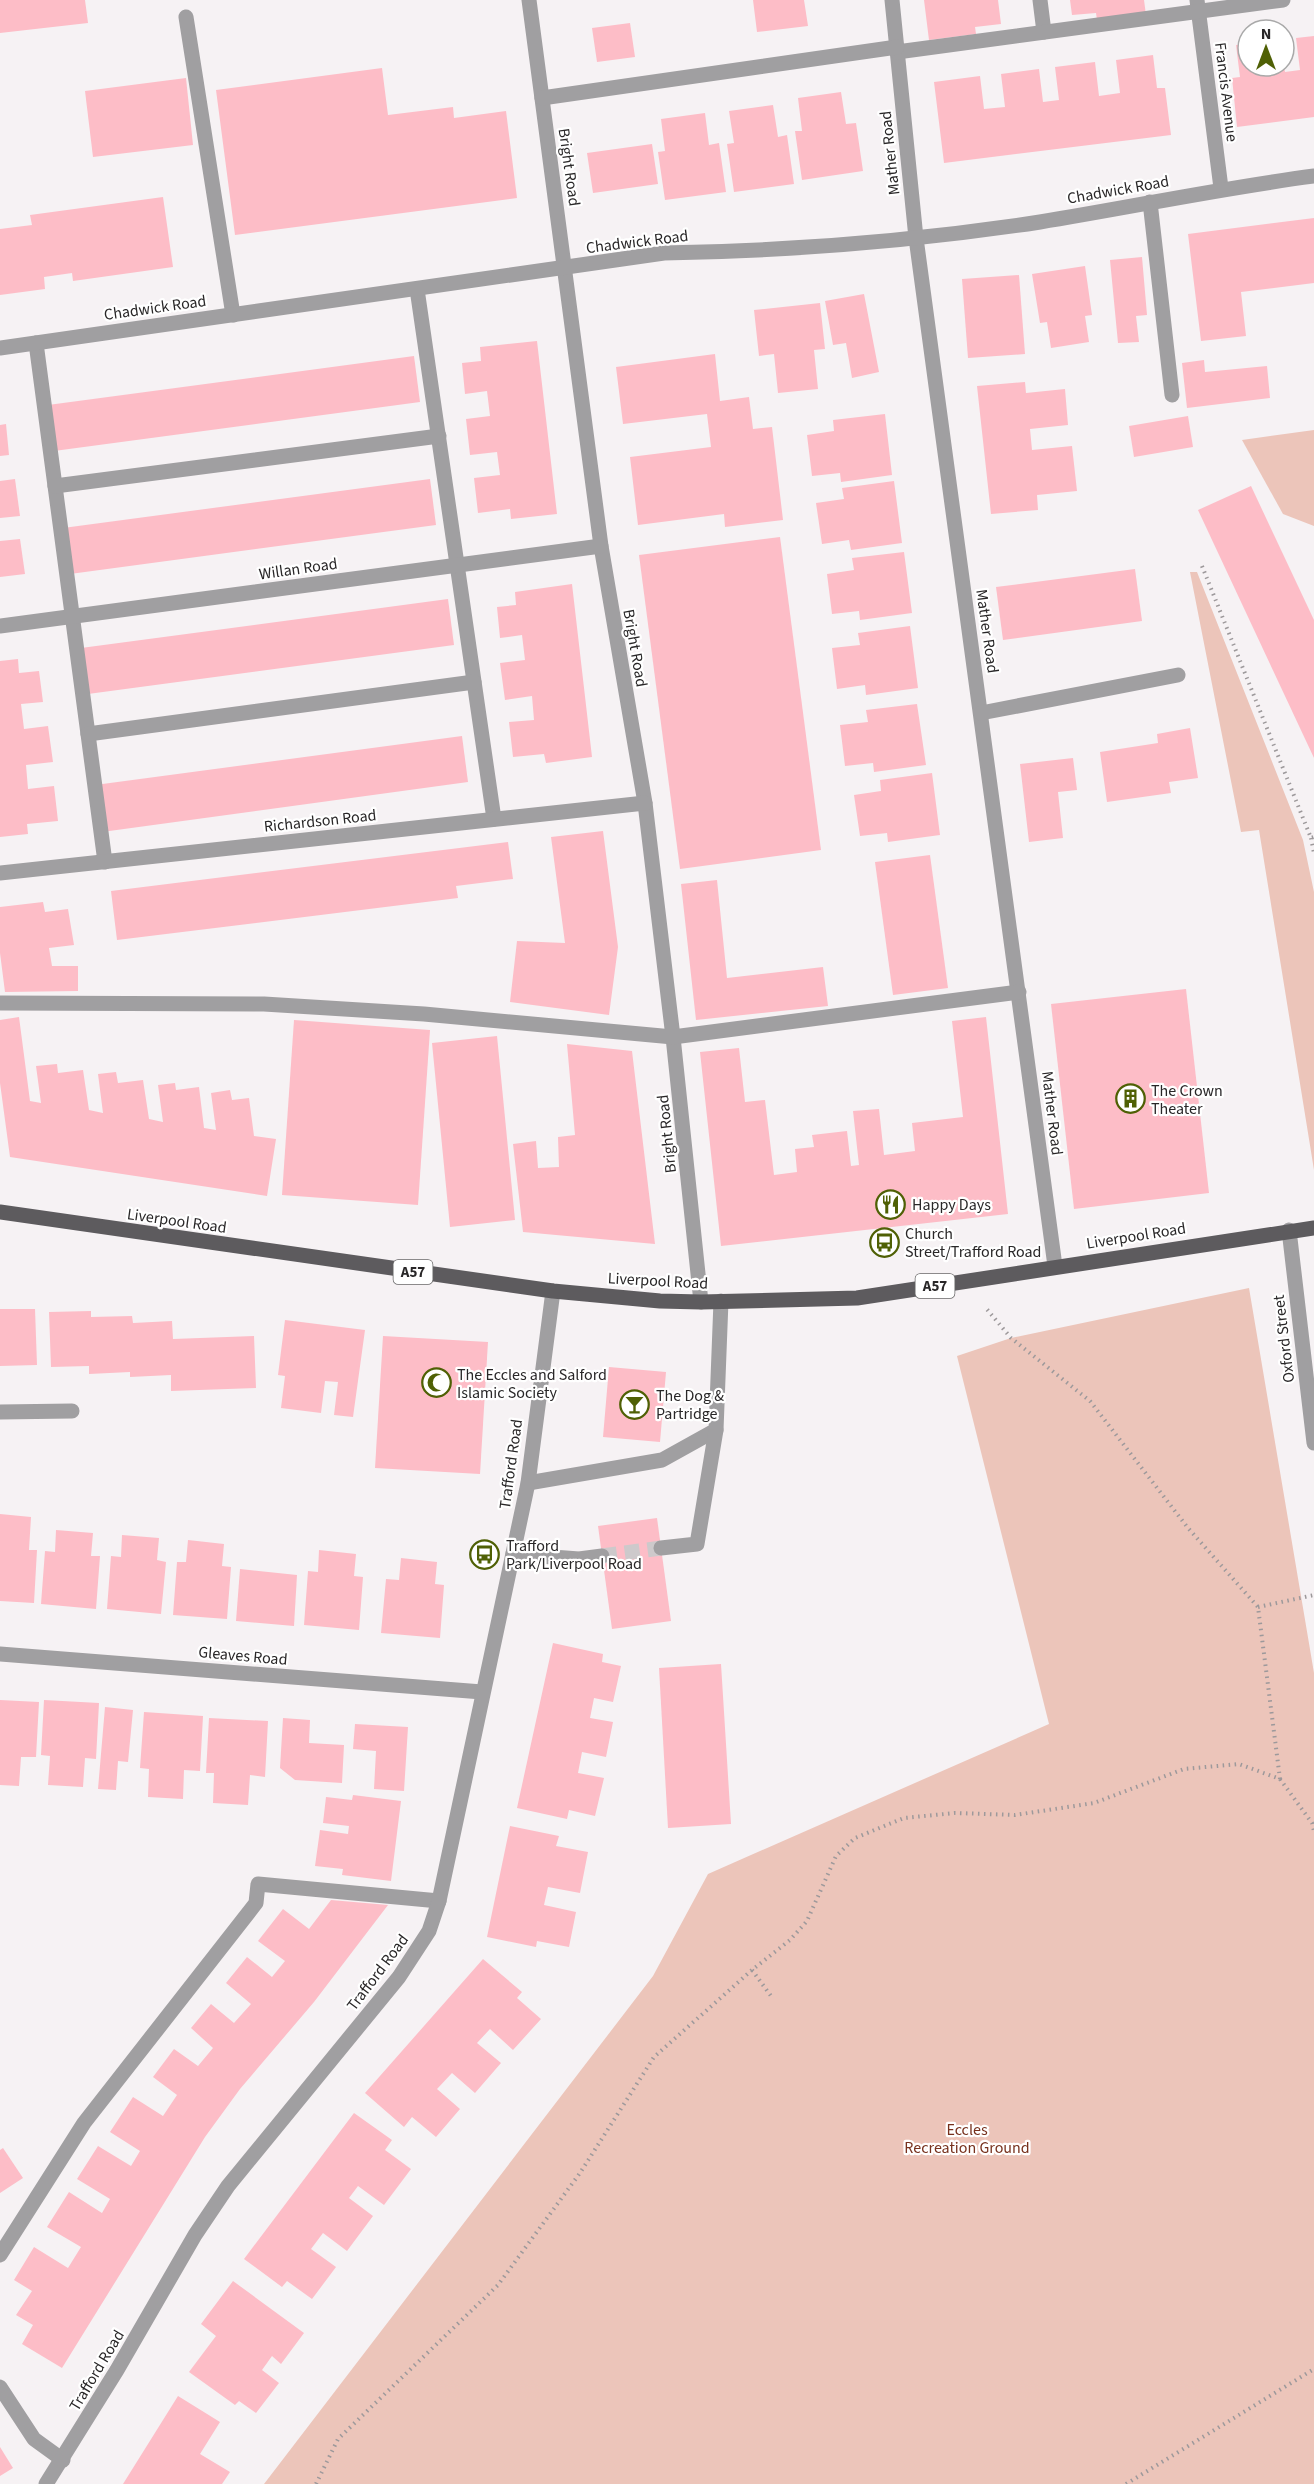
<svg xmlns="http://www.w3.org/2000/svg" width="1314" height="2484" font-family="'Source Sans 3',sans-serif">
  <rect width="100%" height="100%" fill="#f6f2f4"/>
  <g fill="#ecc5ba">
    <path d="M1314 430V526L1283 514 1242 440Z"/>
    <path d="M1190 572H1197L1303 840 1314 892V1170L1259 830 1241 832Z"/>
    <path d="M1249 1288 1314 1673V2484H264L653 1976 708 1874 1049 1724 957 1356 1011 1338Z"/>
  </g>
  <g fill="#fdbdc7">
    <path d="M0 0H85L88 23 0 33Z"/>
    <path d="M753 0H804L808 26 757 32Z"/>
    <path d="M924 0H998L1001 24 975 27 976 34 929 40Z"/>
    <path d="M1070 0H1144L1146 15 1097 20 1096 13 1072 15Z"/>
    <path d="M630 23 635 57 597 62 592 28Z"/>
    <path d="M1314 36V117L1237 127 1232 78 1240 77 1236 45 1248 44V66H1284L1285 72 1300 70 1296 38Z"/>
    <path d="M1153 55 1157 88H1165L1171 135 944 163 934 82 980 76 984 109 1005 107 1001 74 1039 69 1043 102 1059 100 1055 67 1095 62 1099 96 1120 93 1116 60Z"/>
    <path d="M382 68 388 115 453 107 454 118 506 111 517 198 235 235 216 90Z"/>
    <path d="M186 78 193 145 93 157 85 91Z"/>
    <path d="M841 92 846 124 856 123 863 171 802 180 795 131H802L798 98Z"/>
    <path d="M773 105 778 137 787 135 794 184 734 192 727 144 734 143 729 111Z"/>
    <path d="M705 113 709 145 719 143 726 192 665 200 658 152 665 151 661 119Z"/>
    <path d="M652 144 658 184 593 193 587 153Z"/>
    <path d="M163 197 173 267 73 281 72 273 44 277 45 289 0 295V229L32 225 30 215Z"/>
    <path d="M1314 218V283L1241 292 1246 336 1201 341 1188 234Z"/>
    <path d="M1142 257 1147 315 1136 316 1139 342 1118 343 1110 260Z"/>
    <path d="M1085 266 1092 315 1085 316 1089 342 1051 348 1047 322 1040 323 1032 274Z"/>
    <path d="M1019 275 1025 354 968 358 962 279Z"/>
    <path d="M864 294 879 372 852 378 846 343 833 345 825 301Z"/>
    <path d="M820 303 825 349 814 350 818 389 778 393 774 354 759 356 754 310Z"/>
    <path d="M537 341 557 514 511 519 510 509 478 513 474 478 500 475 497 452 470 455 466 419 490 416 487 391 465 394 462 363 481 361 480 347Z"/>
    <path d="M715 354 720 401 749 397 753 429 772 427 783 520 725 527 724 514 638 525 630 457 711 447 707 414 623 424 616 367Z"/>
    <path d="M414 356 420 402 54 451 48 405Z"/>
    <path d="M1204 360 1205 372 1267 366 1270 398 1187 408 1182 363Z"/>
    <path d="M1025 382 1026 393 1065 389 1068 425 1030 429 1032 450 1072 446 1077 491 1037 495 1038 510 991 514 977 386Z"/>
    <path d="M885 414 892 475 841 482 840 473 812 476 807 435 834 431 833 420Z"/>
    <path d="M1188 416 1193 447 1134 457 1129 426Z"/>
    <path d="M6 424 9 455 0 456V425Z"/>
    <path d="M15 479 20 516 0 518V481Z"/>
    <path d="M430 479 436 525 70 574 63 528Z"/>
    <path d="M894 481 902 543 851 550 849 540 822 544 816 503 844 499 842 488Z"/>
    <path d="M1251 486 1314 620V758L1198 510Z"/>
    <path d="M780 537 821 850 680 869 639 555Z"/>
    <path d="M20 539 25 574 0 577V541Z"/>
    <path d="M904 552 912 613 860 620 859 611 832 614 827 574 854 570 852 558Z"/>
    <path d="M1135 569 1142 621 1003 640 996 587Z"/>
    <path d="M572 584 592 757 546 763 544 754 513 757 509 722 534 720 532 696 505 700 500 663 525 660 522 635 500 638 497 607 516 605 515 592Z"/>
    <path d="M448 599 454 645 88 694 81 648Z"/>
    <path d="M910 626 918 688 866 695 865 685 837 689 832 648 860 645 858 633Z"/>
    <path d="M18 659 19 673 39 671 43 702 21 704 24 729 48 726 53 762 26 765 28 789 54 786 58 821 27 824 28 834 0 837V661Z"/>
    <path d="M917 704 926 765 874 772 873 763 845 766 840 725 868 722 866 710Z"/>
    <path d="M1190 728 1198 778 1169 782 1171 793 1107 802 1100 752 1158 743 1157 734Z"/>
    <path d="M462 736 468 782 102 832 95 785Z"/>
    <path d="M1073 758 1077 790 1058 792 1063 838 1029 842 1020 764Z"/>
    <path d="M932 773 940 835 888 842 887 833 860 836 854 795 881 791 880 780Z"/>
    <path d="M603 831 618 947 609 1015 510 1002 517 941 565 943 551 837Z"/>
    <path d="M508 842 513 879 456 886 458 898 117 940 111 891Z"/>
    <path d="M930 855 948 988 893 995 875 862Z"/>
    <path d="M717 880 727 978 823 967 828 1006 696 1020 681 884Z"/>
    <path d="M43 902 45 912 68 909 74 945 49 948 52 966H78V991L5 992 0 953V907Z"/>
    <path d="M1186 989 1209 1193 1074 1209 1051 1004Z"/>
    <path d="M19 1017 30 1101 41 1103 36 1066 57 1064 58 1073 83 1070 89 1110 103 1113 98 1074 116 1072 118 1083 143 1080 149 1119 163 1122 158 1085 175 1083 176 1090 199 1087 204 1128 216 1130 211 1093 230 1090 232 1100 249 1098 254 1136 276 1139 267 1196 10 1157 0 1083V1020Z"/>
    <path d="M986 1017 1008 1214 721 1246 700 1052 739 1048 745 1102 765 1100 774 1175 797 1172 795 1149 814 1147 812 1135 847 1131 851 1166 859 1165 853 1111 879 1109 884 1155 915 1151 912 1123 963 1117 952 1021Z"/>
    <path d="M294 1020 430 1030 418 1205 282 1195Z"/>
    <path d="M497 1036 515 1220 450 1227 432 1043Z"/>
    <path d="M567 1044 632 1051 655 1244 523 1232 513 1144 536 1141 538 1168 559 1167 558 1137 575 1135Z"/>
    <path d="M0 1309H35L37 1365 0 1366Z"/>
    <path d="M91 1311V1317L132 1316 133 1323 172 1321 173 1339 254 1336 256 1388 171 1391V1375L130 1377V1372L89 1374V1366L51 1367 49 1312Z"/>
    <path d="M285 1320 365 1330 353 1417 334 1415 338 1382 325 1381 321 1413 281 1408 285 1376 278 1375Z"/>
    <path d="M383 1336 488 1342 480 1474 375 1468Z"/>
    <path d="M609 1367 666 1372 660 1442 603 1437Z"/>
    <path d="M0 1514 31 1517 29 1550H37L34 1603 0 1601Z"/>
    <path d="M657 1518 671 1621 612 1629 598 1526Z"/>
    <path d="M56 1530 93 1533 91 1556H100L96 1609 41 1604 45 1551 55 1552Z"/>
    <path d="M122 1535 159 1538 157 1560 166 1562 161 1614 107 1609 111 1556 121 1557Z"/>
    <path d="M188 1540 224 1544 222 1566 231 1567 227 1619 173 1615 177 1562H186Z"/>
    <path d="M319 1550 356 1554 354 1576 363 1577 359 1630 304 1625 308 1571 318 1572Z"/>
    <path d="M401 1558 437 1562 435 1584 444 1585 440 1638 381 1633 386 1579 399 1580Z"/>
    <path d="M240 1569 297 1575 294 1626 236 1621Z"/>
    <path d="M553 1643 603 1654 602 1662 621 1666 613 1702 594 1698 590 1718 613 1722 606 1757 582 1752 578 1773 604 1778 595 1816 569 1810 567 1819 517 1808Z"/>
    <path d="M721 1664 731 1824 668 1828 659 1668Z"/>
    <path d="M0 1700 39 1702 36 1757H21L19 1786 0 1785Z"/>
    <path d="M44 1700 99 1703 96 1759 85 1758 83 1787 48 1785 50 1756 41 1755Z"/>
    <path d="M105 1707 133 1710 128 1762 118 1761 116 1790 98 1789Z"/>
    <path d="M144 1712 203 1716 200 1771 184 1770 183 1799 148 1797 149 1769 140 1768Z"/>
    <path d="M209 1718 268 1721 265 1777 250 1775 248 1805 213 1803 214 1773H206Z"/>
    <path d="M283 1718 310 1720 309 1743 344 1745 342 1783 295 1780 280 1768Z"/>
    <path d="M355 1724 408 1727 404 1791 374 1789 376 1751 353 1749Z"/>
    <path d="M353 1795 401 1801 391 1881 342 1875 343 1869 315 1866 320 1830 348 1834 349 1826 323 1823 326 1797 352 1800Z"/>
    <path d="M510 1826 559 1836 556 1846 588 1852 580 1893 548 1887 544 1905 576 1912 569 1947 537 1941 536 1947 487 1937Z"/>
    <path d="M331 1900 388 1905 314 2002 240 2089 205 2137 62 2368 22 2344 33 2325 16 2315 32 2291 14 2280 34 2247 68 2268 81 2247 47 2227 69 2192 102 2213 110 2199 77 2179 98 2146 131 2166 140 2151 110 2132 133 2097 163 2116 177 2095 153 2077 174 2049 198 2066 213 2048 191 2028 211 2004 234 2023 251 2004 226 1983 247 1957 272 1977 285 1961 258 1941 283 1909 309 1929Z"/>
    <path d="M483 1959 522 1992 517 1998 541 2019 513 2050 490 2029 477 2043 501 2063 475 2093 452 2073 437 2089 460 2109 436 2137 412 2117 404 2127 365 2093Z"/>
    <path d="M354 2113 392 2140 385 2150 411 2169 384 2205 358 2186 349 2198 373 2216 347 2251 323 2233 311 2249 336 2267 312 2299 287 2281 282 2287 244 2259Z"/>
    <path d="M3 2148 23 2178 0 2193V2150Z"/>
    <path d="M233 2281 304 2333 281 2364 272 2356 262 2370 279 2383 256 2413 239 2401 235 2405 189 2372 216 2336 201 2324Z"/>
    <path d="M178 2396 220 2422 200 2454 230 2472 222 2484H123Z"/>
    <path d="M0 2447 13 2468 0 2476Z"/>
  </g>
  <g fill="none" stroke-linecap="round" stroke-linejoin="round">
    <path stroke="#cdc9cb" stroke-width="15" stroke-dasharray="15 8" stroke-linecap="butt" d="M602 1556 661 1548"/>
    <g stroke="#9d999b" stroke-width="4" stroke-dasharray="1.5 4.5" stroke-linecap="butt">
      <path d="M1202 566 1311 838 1314 837"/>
      <path d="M1311 838 1314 853"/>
      <path d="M1258 1607 1314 1595"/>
      <path d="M1280 1779 1312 1823 1314 1831"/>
      <path d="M752 1970 771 1996"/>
      <path d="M316 2484 338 2439 498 2285 580 2173 654 2057 752 1970 790 1940 807 1921 836 1856 855 1838 904 1818 955 1813 1015 1815 1094 1803 1184 1769 1239 1764 1280 1779 1258 1607 1188 1528 1090 1401 1011 1338 985 1307"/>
      <path d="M1126 2484 1314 2369"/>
    </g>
    <g stroke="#a09fa1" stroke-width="15">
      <path d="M529 0 601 546 645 803 673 1037 701 1302"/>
      <path d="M892 0 916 238 1055 1266"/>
      <path d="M1040 0 1044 32"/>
      <path d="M1197 0 1221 188"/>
      <path d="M186 17 233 315"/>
      <path d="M897 52 1283 0"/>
      <path d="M542 98 897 47"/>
      <path d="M1150 202 1172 395"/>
      <path d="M417 289 494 819"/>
      <path d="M36 343 105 862"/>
      <path d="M0 348 664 253C790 251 915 241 1040 222 1132 207 1222 188 1314 176"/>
      <path d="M55 486 439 436"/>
      <path d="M0 626 601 546"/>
      <path d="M981 713 1178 675"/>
      <path d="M88 734 474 682"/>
      <path d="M0 873 645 803"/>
      <path d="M0 1003 264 1004 424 1014 673 1037 1019 992"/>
      <path d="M1289 1230 1314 1443"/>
      <path d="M0 1412 72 1411"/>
      <path d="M528 1483 662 1460 716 1430 721 1301"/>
      <path d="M661 1548 697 1544 716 1430"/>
      <path d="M513 1554 579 1559 602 1556"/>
      <path d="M0 1654 482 1692"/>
      <path d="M0 2255 84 2123 256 1903 258 1884 439 1901"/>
      <path d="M0 2387 34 2439 63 2460"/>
      <path d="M46 2484 117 2370 195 2235 228 2186 399 1977 429 1931 439 1901 528 1483 553 1291"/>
    </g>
    <path stroke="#5d5b5e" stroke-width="15" d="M0 1212 553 1291 660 1301 701 1302 857 1298 1314 1228"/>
  </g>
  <defs>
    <symbol id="building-ring" viewBox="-11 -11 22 22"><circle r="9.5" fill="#fff" stroke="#4f6005" stroke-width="1.5"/><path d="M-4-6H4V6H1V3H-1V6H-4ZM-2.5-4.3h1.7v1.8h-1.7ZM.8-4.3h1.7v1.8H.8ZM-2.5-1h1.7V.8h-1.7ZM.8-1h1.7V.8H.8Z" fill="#4f6005"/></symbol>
    <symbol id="restaurant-ring" viewBox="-11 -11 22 22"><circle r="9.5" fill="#fff" stroke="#4f6005" stroke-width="1.5"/><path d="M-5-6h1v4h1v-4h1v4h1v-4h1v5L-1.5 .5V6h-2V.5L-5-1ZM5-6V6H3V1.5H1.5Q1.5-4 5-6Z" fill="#4f6005"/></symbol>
    <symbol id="bus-ring" viewBox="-11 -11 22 22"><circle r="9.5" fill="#fff" stroke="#4f6005" stroke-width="1.5"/><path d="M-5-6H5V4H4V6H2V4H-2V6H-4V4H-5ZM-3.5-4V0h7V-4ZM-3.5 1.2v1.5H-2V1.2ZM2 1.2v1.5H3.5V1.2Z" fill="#4f6005"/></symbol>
    <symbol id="mosque-ring" viewBox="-11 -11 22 22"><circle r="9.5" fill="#fff" stroke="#4f6005" stroke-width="1.5"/><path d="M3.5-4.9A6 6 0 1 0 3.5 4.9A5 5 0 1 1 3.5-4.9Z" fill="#4f6005"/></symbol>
    <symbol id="bar-ring" viewBox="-11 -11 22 22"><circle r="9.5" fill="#fff" stroke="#4f6005" stroke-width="1.5"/><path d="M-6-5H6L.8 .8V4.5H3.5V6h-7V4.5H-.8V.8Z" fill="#4f6005"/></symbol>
  </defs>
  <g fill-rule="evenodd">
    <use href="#building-ring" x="1114" y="1082" width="33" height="33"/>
    <use href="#restaurant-ring" x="874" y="1188" width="33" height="33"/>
    <use href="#bus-ring" x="868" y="1226" width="33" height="33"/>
    <use href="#mosque-ring" x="420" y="1366" width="33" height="33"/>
    <use href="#bar-ring" x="618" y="1388" width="33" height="33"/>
    <use href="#bus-ring" x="468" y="1538" width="33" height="33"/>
  </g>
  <g text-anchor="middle" stroke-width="4.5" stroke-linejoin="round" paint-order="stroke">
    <g fill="#fff" stroke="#696868" stroke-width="1.5">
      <rect x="393.5" y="1260" width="39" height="24" rx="4.5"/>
      <rect x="915.5" y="1274" width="39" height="24" rx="4.5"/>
    </g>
    <g font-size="15" font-weight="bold" fill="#292728">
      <text x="413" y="1277">A57</text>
      <text x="935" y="1291">A57</text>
    </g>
    <g font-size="16" fill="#292728" stroke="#fff">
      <text transform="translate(1227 92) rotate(83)" y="6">Francis Avenue</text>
      <text transform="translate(889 153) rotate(-96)" y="6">Mather Road</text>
      <text transform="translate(570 167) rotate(82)" y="6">Bright Road</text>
      <text transform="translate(1118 189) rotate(-10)" y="6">Chadwick Road</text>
      <text transform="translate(637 241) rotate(-7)" y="6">Chadwick Road</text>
      <text transform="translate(155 307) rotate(-8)" y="6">Chadwick Road</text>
      <text transform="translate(298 568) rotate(-8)" y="6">Willan Road</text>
      <text transform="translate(988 631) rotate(82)" y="6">Mather Road</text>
      <text transform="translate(636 648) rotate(80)" y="6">Bright Road</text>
      <text transform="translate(320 820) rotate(-6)" y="6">Richardson Road</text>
      <text transform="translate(1053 1113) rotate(83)" y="6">Mather Road</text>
      <text transform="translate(666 1134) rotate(-96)" y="6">Bright Road</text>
      <text transform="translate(177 1220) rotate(8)" y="6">Liverpool Road</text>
      <text transform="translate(1136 1235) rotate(-9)" y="6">Liverpool Road</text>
      <text transform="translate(658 1280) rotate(3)" y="6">Liverpool Road</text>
      <text transform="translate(1283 1339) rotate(-97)" y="6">Oxford Street</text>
      <text transform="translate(510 1464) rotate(-82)" y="6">Trafford Road</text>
      <text transform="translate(243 1655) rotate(5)" y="6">Gleaves Road</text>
      <text transform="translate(377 1972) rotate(-53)" y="6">Trafford Road</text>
      <text transform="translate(96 2370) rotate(-59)" y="6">Trafford Road</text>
    </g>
    <g font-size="16" fill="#292728" stroke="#fff" text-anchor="start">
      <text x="1151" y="1096">The Crown<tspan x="1151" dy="18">Theater</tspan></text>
      <text x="912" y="1210">Happy Days</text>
      <text x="905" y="1239">Church<tspan x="905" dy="18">Street/Trafford Road</tspan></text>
      <text x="457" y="1380">The Eccles and Salford<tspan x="457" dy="18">Islamic Society</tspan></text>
      <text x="656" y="1401">The Dog &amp;<tspan x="656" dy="18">Partridge</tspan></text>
      <text x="506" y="1551">Trafford<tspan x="506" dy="18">Park/Liverpool Road</tspan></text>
    </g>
    <g font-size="16" fill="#77311d" stroke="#fff">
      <text x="967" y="2135">Eccles<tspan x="967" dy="18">Recreation Ground</tspan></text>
    </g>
  </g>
  <g transform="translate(1266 48)"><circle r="28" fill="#ffffff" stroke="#a9a9a9" stroke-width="1.5"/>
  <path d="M0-4.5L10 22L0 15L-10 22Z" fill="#4f6005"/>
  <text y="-9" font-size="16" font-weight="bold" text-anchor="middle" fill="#292728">N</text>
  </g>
</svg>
